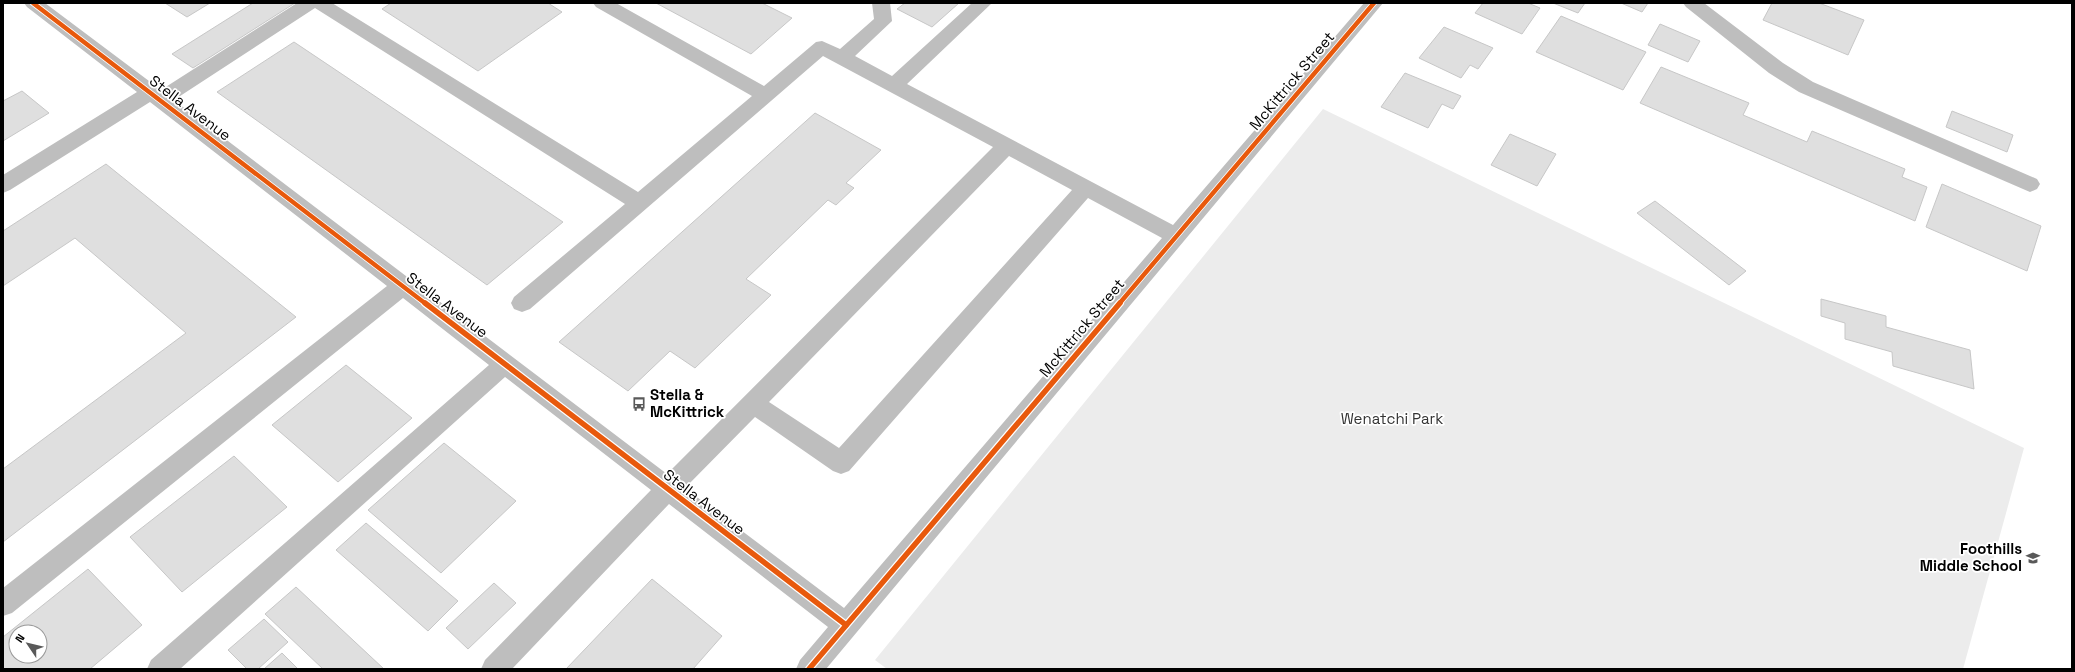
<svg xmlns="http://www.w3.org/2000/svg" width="2075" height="672" font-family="'Space Grotesk',sans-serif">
  <rect width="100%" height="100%" fill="#fff"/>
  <path fill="#ececec" d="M1323 109 2024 448 1963 669H887L875 660Z"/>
  <g fill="#dfdfdf" stroke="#c7c7c7" fill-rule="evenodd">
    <path d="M165 3H210L187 17Z"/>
    <path d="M253 3H295L193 68 172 54Z"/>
    <path d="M391 3H548L562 12 478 71 382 9Z"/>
    <path d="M656 3H762L792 18 751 54Z"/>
    <path d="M905 3H959L932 27 897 9Z"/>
    <path d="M1483 3H1528L1540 8 1522 34 1475 13Z"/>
    <path d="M1553 3H1585L1578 13Z"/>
    <path d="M1621 3H1648L1642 12Z"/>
    <path d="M1772 3H1819L1864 20 1848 55 1763 20Z"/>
    <path d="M1561 16 1646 52 1623 90 1536 52Z"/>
    <path d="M1660 24 1700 41 1688 62 1648 45Z"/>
    <path d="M1444 27 1493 48 1478 69 1470 65 1461 78 1419 58Z"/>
    <path d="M294 42 563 222 487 285 217 92Z"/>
    <path d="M1661 67 1749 103 1743 115 1807 142 1812 131 1905 169 1902 177 1927 187 1915 221 1640 103Z"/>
    <path d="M1405 73 1461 96 1453 109 1442 104 1428 128 1381 107Z"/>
    <path d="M22 91 49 113 3 141V101Z"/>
    <path d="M1952 111 2013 135 2007 152 1946 127Z"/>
    <path d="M815 113 881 150 846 183 854 188 836 205 828 200 746 279 771 295 695 368 670 351 628 391 559 342Z"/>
    <path d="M1510 134 1556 154 1537 186 1491 165Z"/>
    <path d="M106 164 296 317 3 542V469L186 333 75 238 3 286V231Z"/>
    <path d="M1942 184 2041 226 2027 271 1926 227Z"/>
    <path d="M1655 201 1746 271 1729 285 1637 213Z"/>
    <path d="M1821 299 1886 316V327L1970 350 1974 389 1893 366 1892 352 1845 339V323L1821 316Z"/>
    <path d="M346 365 412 418 338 482 272 425Z"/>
    <path d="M444 443 516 501 441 573 368 510Z"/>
    <path d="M234 456 287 507 182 592 130 537Z"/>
    <path d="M366 523 458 601 428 631 336 550Z"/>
    <path d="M88 569 142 625 90 669H3V637ZM16 632H40V656H16Z"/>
    <path d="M652 579 722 636 693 669H566Z"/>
    <path d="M494 583 516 603 468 649 446 628Z"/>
    <path d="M296 587 384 669H323L265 614Z"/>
    <path d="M264 619 288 642 258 669H247L228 650Z"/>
    <path d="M282 653 298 669H264Z"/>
  </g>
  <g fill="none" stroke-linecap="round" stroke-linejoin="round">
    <g fill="#bebebe" fill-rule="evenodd">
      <path d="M24 3H45L161 90 297 3H332L638 192 752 96 596 7 593 3H616L764 86 816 42 822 41 840 49 874 19 872 3H890L892 21 855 56 892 76 972 3H992L907 84 1173 225 1364 3H1383L826 669H796L800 660 828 627 669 504 512 669H481L485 660 651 490 505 377 180 669H147L151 660 489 365 403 298 12 613 3 616V588L387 286 150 102 10 190 3 193V175L137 92 27 7ZM315 8 625 204 514 297 511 303 514 309 522 312 530 309 823 56 993 147 667 474 174 100ZM1009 156 1072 190 839 448 769 402ZM1088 198 1162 238 844 608 685 488 755 417 833 471 841 474 849 471Z"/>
      <path d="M1683 3H1704L1783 63 1813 82 2037 179 2040 184 2037 189 2030 192 2023 189 1799 92 1769 73 1686 7Z"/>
    </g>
    <defs>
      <g id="cycleway-far1">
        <path d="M33 3 426 304"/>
        <path d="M1119 304 1374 3"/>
      </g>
      <g id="cycleway">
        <path d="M425 303 846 625"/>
        <path d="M809 669 1120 303"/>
      </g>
    </defs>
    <use href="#cycleway-far1" stroke="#fff" stroke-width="6"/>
    <use href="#cycleway" stroke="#fff" stroke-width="8"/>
    <use href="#cycleway-far1" stroke="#e8590c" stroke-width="4.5"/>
    <use href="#cycleway" stroke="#e8590c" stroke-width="5.5"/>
  </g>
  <defs>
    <symbol id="bus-bare" viewBox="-9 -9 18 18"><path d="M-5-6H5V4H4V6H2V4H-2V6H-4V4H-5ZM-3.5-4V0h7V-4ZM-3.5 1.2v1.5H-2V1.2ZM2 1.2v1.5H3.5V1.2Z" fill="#595959" stroke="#fff" stroke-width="2.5" paint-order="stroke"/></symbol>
    <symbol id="school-bare" viewBox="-9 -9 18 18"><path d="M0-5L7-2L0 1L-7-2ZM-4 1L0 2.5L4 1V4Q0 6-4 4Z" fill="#595959" stroke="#fff" stroke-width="2.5" paint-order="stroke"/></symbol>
  </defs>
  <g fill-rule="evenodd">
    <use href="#bus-bare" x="629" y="394" width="20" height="20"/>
    <use href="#school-bare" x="2023" y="548" width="20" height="20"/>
  </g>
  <g text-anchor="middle" stroke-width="3.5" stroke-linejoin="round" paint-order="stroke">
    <g font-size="15" fill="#000" stroke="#fff">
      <text transform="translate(1292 81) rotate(-50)" y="5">McKittrick Street</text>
      <text transform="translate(190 108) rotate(37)" y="5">Stella Avenue</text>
      <text transform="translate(447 305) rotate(37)" y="5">Stella Avenue</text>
      <text transform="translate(1082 328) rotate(-50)" y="5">McKittrick Street</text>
      <text transform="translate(704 502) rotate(37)" y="5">Stella Avenue</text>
    </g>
    <g font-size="15" font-weight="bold" fill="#000" stroke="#fff" text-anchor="start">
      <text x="650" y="400">Stella &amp;<tspan x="650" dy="17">McKittrick</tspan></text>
      <text x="2022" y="554" text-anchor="end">Foothills<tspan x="2022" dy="17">Middle School</tspan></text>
    </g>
    <g font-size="15" fill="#333" stroke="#fff">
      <text x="1392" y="424">Wenatchi Park</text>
    </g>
  </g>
  <rect width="2075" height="672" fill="none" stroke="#000000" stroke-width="8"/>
  <g transform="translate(28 644) rotate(305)"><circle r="19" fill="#ffffff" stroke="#999999"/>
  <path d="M0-3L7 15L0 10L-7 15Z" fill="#595959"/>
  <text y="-6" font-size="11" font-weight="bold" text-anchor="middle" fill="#000000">N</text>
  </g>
</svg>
